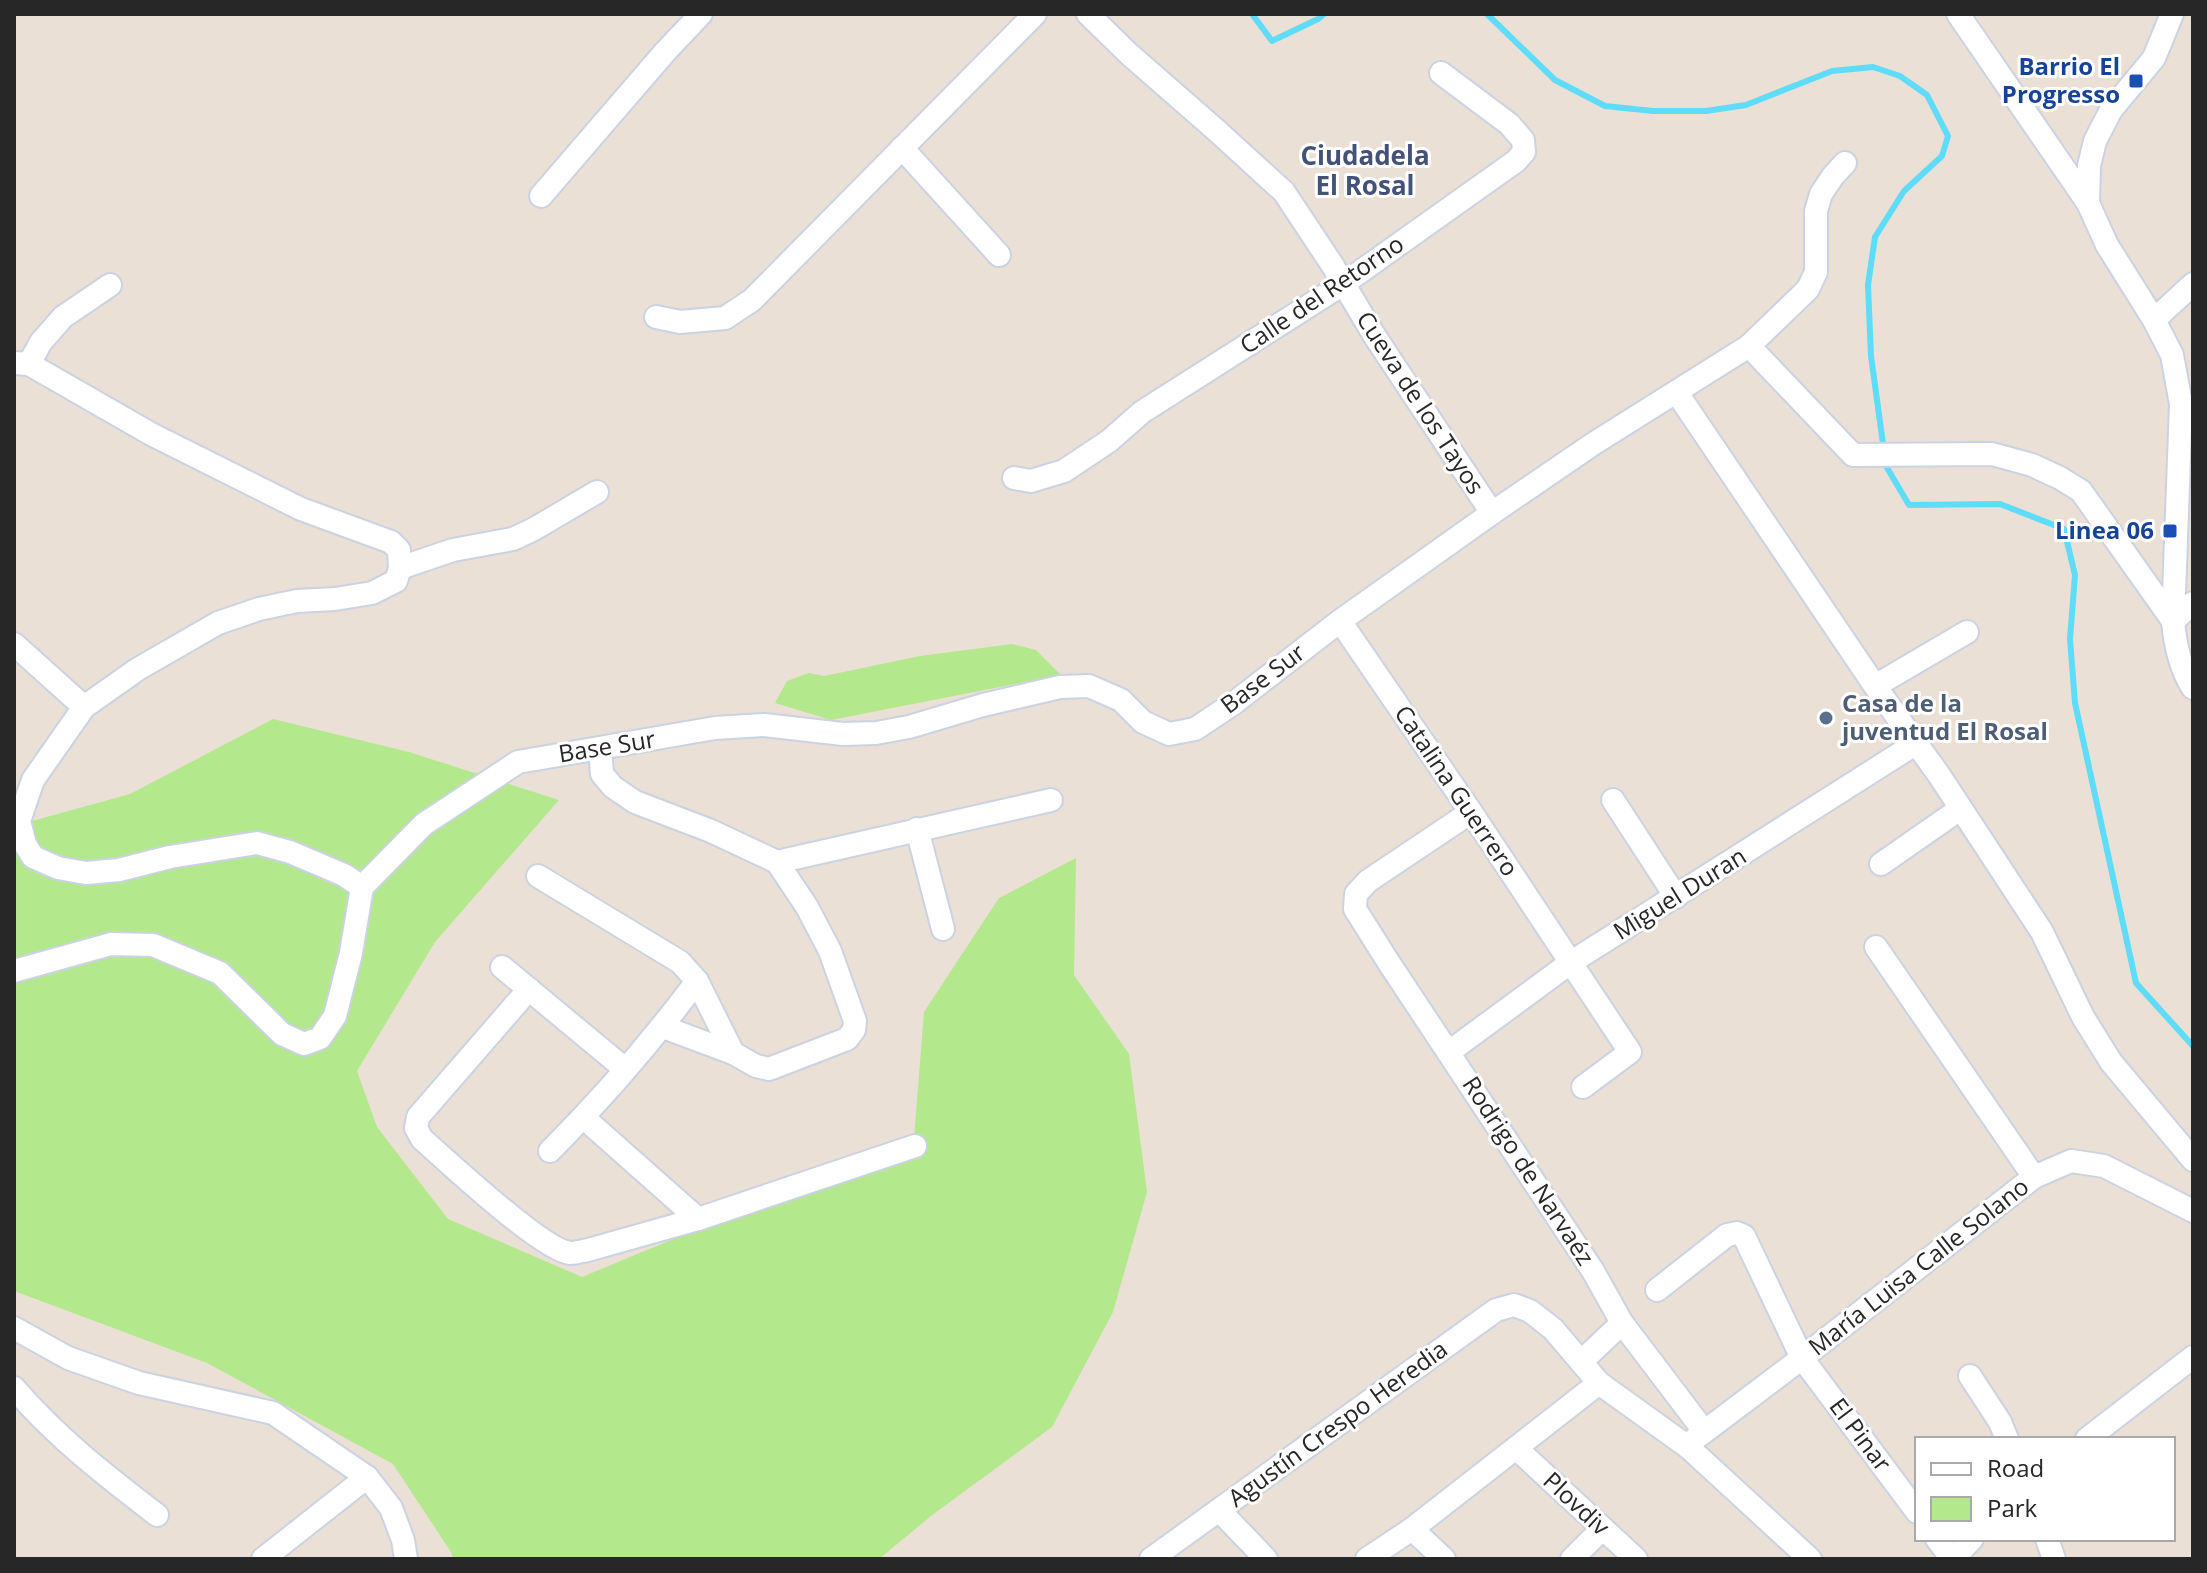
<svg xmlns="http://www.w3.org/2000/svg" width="2207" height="1573" font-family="'Open Sans',sans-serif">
  <rect width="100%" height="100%" fill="#ebe0d6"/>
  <g fill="#b3e88d">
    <path d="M1012 644 1036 650 1061 675 831 720 775 703 787 681 809 673 824 676 920 656Z"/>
    <path d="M273 719 409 752 559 800 435 942 357 1071 377 1127 448 1219 582 1277 736 1213 913 1151 924 1012 999 898 1076 858 1074 975 1129 1054 1147 1192 1113 1312 1052 1427 931 1516 879 1559H453L451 1552 393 1464 207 1363 14 1291V826L130 794Z"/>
  </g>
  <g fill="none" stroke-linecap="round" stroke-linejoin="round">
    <g stroke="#5edcf9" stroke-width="6">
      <path d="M1252 14 1272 41 1318 19 1324 14"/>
      <path d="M1487 14 1555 80 1605 106 1653 111H1706L1746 105 1832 71 1873 67 1900 76 1927 95 1948 136 1942 156 1904 191 1875 237 1868 285 1871 356 1886 466 1909 505 2000 504 2064 529 2075 575 2070 639 2075 703 2136 983 2193 1046"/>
    </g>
    <defs>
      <g id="minor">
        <path d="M1088 14 1129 54 1216 130 1284 192 1333 266 1374 335 1492 513"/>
        <path d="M1958 14 2088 203"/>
        <path d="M2172 14 2154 58 2111 110 2095 141 2089 166 2088 203 2107 245 2154 320 2172 355 2181 404 2173 621C2175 644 2180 668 2193 688"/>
        <path d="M902 148 999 255"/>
        <path d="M541 196 665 52 701 14"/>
        <path d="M656 317 680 322 725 318 752 300 1035 14"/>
        <path d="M2154 320 2193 284"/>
        <path d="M1749 346 1853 455 1992 454 2032 465 2060 478 2081 491 2173 621 2193 603"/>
        <path d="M14 363 29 364 151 434 301 509 391 542 399 550 400 568 396 581 372 593 335 599 297 601 259 609 218 623 138 669 84 707 33 780 19 821 25 844 33 857 58 868 86 873 119 870 170 857 257 843 290 852 344 875 362 887"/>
        <path d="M29 364 41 342 63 317 110 285"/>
        <path d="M1677 393 1875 686 1939 775 2042 932 2083 1017 2111 1062 2193 1160"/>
        <path d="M1014 478 1031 481 1064 471 1109 441 1142 412 1343 284 1516 161 1524 152 1523 140 1509 124 1441 73"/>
        <path d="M400 568 453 550 513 539 534 529 597 492"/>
        <path d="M1340 621 1471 812 1630 1052 1583 1087"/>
        <path d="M14 644 84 707"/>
        <path d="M1875 686 1967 632"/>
        <path d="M600 749 602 774 613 787 635 802 711 831 777 862 807 907 830 951 855 1021 854 1030 847 1039 769 1069 756 1066 733 1053 663 1027"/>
        <path d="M1613 800 1676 897"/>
        <path d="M1471 812 1368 881 1356 894 1355 909 1389 963 1593 1271 1622 1323 1704 1431"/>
        <path d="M917 829 943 929"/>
        <path d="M777 862 1051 800"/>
        <path d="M1881 864 1960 809"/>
        <path d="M538 876 680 962 697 981 733 1053"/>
        <path d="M1876 947 2034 1177"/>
        <path d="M502 967 625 1069"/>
        <path d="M14 971 111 944 153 945 220 973 282 1034 304 1044 320 1038 335 1016 351 953 362 887 424 824 518 762 715 728 764 725 843 734 876 733 909 727 983 705 1060 687 1089 686 1121 700 1143 722 1169 734 1195 729 1234 703 1340 621 1492 513 1593 444 1749 346 1808 289 1816 272V211L1821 194 1833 176 1845 163"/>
        <path d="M529 989 418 1117 416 1128 422 1139C447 1161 542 1250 570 1253 575 1253 583 1251 588 1250L698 1219 915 1146"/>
        <path d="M1449 1052 1570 963 1915 744"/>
        <path d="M584 1118 698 1219"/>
        <path d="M550 1151C603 1098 652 1041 697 981"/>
        <path d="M1657 1290 1727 1235 1737 1233 1744 1236 1802 1358 1917 1512"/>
        <path d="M14 1328 68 1358 139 1383 273 1413 367 1477 391 1508 403 1540 406 1559"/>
        <path d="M1581 1362 1622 1323"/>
        <path d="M1970 1376 2000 1422 2007 1439"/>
        <path d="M14 1388C57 1438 105 1475 157 1515"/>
        <path d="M2087 1439 2193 1357"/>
        <path d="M1517 1449 1636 1559"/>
        <path d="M1219 1510 1266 1559"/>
        <path d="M1412 1529 1444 1559"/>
        <path d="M1937 1539 1952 1559"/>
        <path d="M2047 1539 2054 1559"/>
        <path d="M263 1559 367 1477"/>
        <path d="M1151 1559 1496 1310 1514 1305 1530 1311 1553 1329 1599 1383 1688 1447"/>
        <path d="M1367 1559 1412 1529 1599 1383"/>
        <path d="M1572 1559 1602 1529"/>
        <path d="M1810 1559 1688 1447 1696 1438 1802 1358 2034 1177 2071 1161 2104 1166 2193 1211"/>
        <path d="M1953 1559 1972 1539"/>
      </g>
    </defs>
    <use href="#minor" stroke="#cbd2e2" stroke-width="26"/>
    <use href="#minor" stroke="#fff" stroke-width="22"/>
  </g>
  <g fill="#1a4fb4" stroke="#fff" stroke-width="3">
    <rect x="2128" y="73" width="16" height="16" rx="4"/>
    <rect x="2162" y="523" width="16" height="16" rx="4"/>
  </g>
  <circle fill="#5c6f8a" stroke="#fff" stroke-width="3" cx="1826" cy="718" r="8"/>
  <g text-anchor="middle" stroke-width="6" stroke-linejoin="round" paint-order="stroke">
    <g font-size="24" font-weight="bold" fill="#164399" stroke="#fff" text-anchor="end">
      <text x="2120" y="75">Barrio El<tspan x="2120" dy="28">Progresso</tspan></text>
      <text x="2154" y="539">Linea 06</text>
    </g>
    <g font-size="24" fill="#272727" stroke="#fff">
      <text transform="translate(1322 295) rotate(-34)" y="8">Calle del Retorno</text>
      <text transform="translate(1420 403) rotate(57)" y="8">Cueva de los Tayos</text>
      <text transform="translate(1263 679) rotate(-37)" y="8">Base Sur</text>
      <text transform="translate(607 747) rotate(-9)" y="8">Base Sur</text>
      <text transform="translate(1456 791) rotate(56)" y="8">Catalina Guerrero</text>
      <text transform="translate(1680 894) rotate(-32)" y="8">Miguel Duran</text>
      <text transform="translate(1528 1171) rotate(57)" y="8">Rodrigo de Narvaéz</text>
      <text transform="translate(1919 1267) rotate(-38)" y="8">María Luisa Calle Solano</text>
      <text transform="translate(1338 1424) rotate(-36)" y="8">Agustín Crespo Heredia</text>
      <text transform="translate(1860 1435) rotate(53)" y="8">El Pinar</text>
      <text transform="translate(1576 1504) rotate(43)" y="8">Plovdiv</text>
    </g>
    <g font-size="24" font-weight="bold" fill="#4e5e75" stroke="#fff" text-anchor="start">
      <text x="1842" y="712">Casa de la<tspan x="1842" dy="28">juventud El Rosal</tspan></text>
    </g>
    <g font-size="26" font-weight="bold" fill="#44527a" stroke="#fff">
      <text x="1365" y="165">Ciudadela<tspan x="1365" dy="30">El Rosal</tspan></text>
    </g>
  </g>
  <rect width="2207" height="1573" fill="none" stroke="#272727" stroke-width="32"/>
  <rect x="1915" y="1437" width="260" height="104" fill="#ffffff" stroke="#a9a9a9" stroke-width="2"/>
  <rect x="1931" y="1463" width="40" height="12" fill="#ffffff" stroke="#a9a9a9" stroke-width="2"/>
  <text x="1987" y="1477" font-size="24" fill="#272727">Road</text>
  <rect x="1931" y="1497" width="40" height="24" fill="#b3e88d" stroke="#a9a9a9" stroke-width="2"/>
  <text x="1987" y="1517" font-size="24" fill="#272727">Park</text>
</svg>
